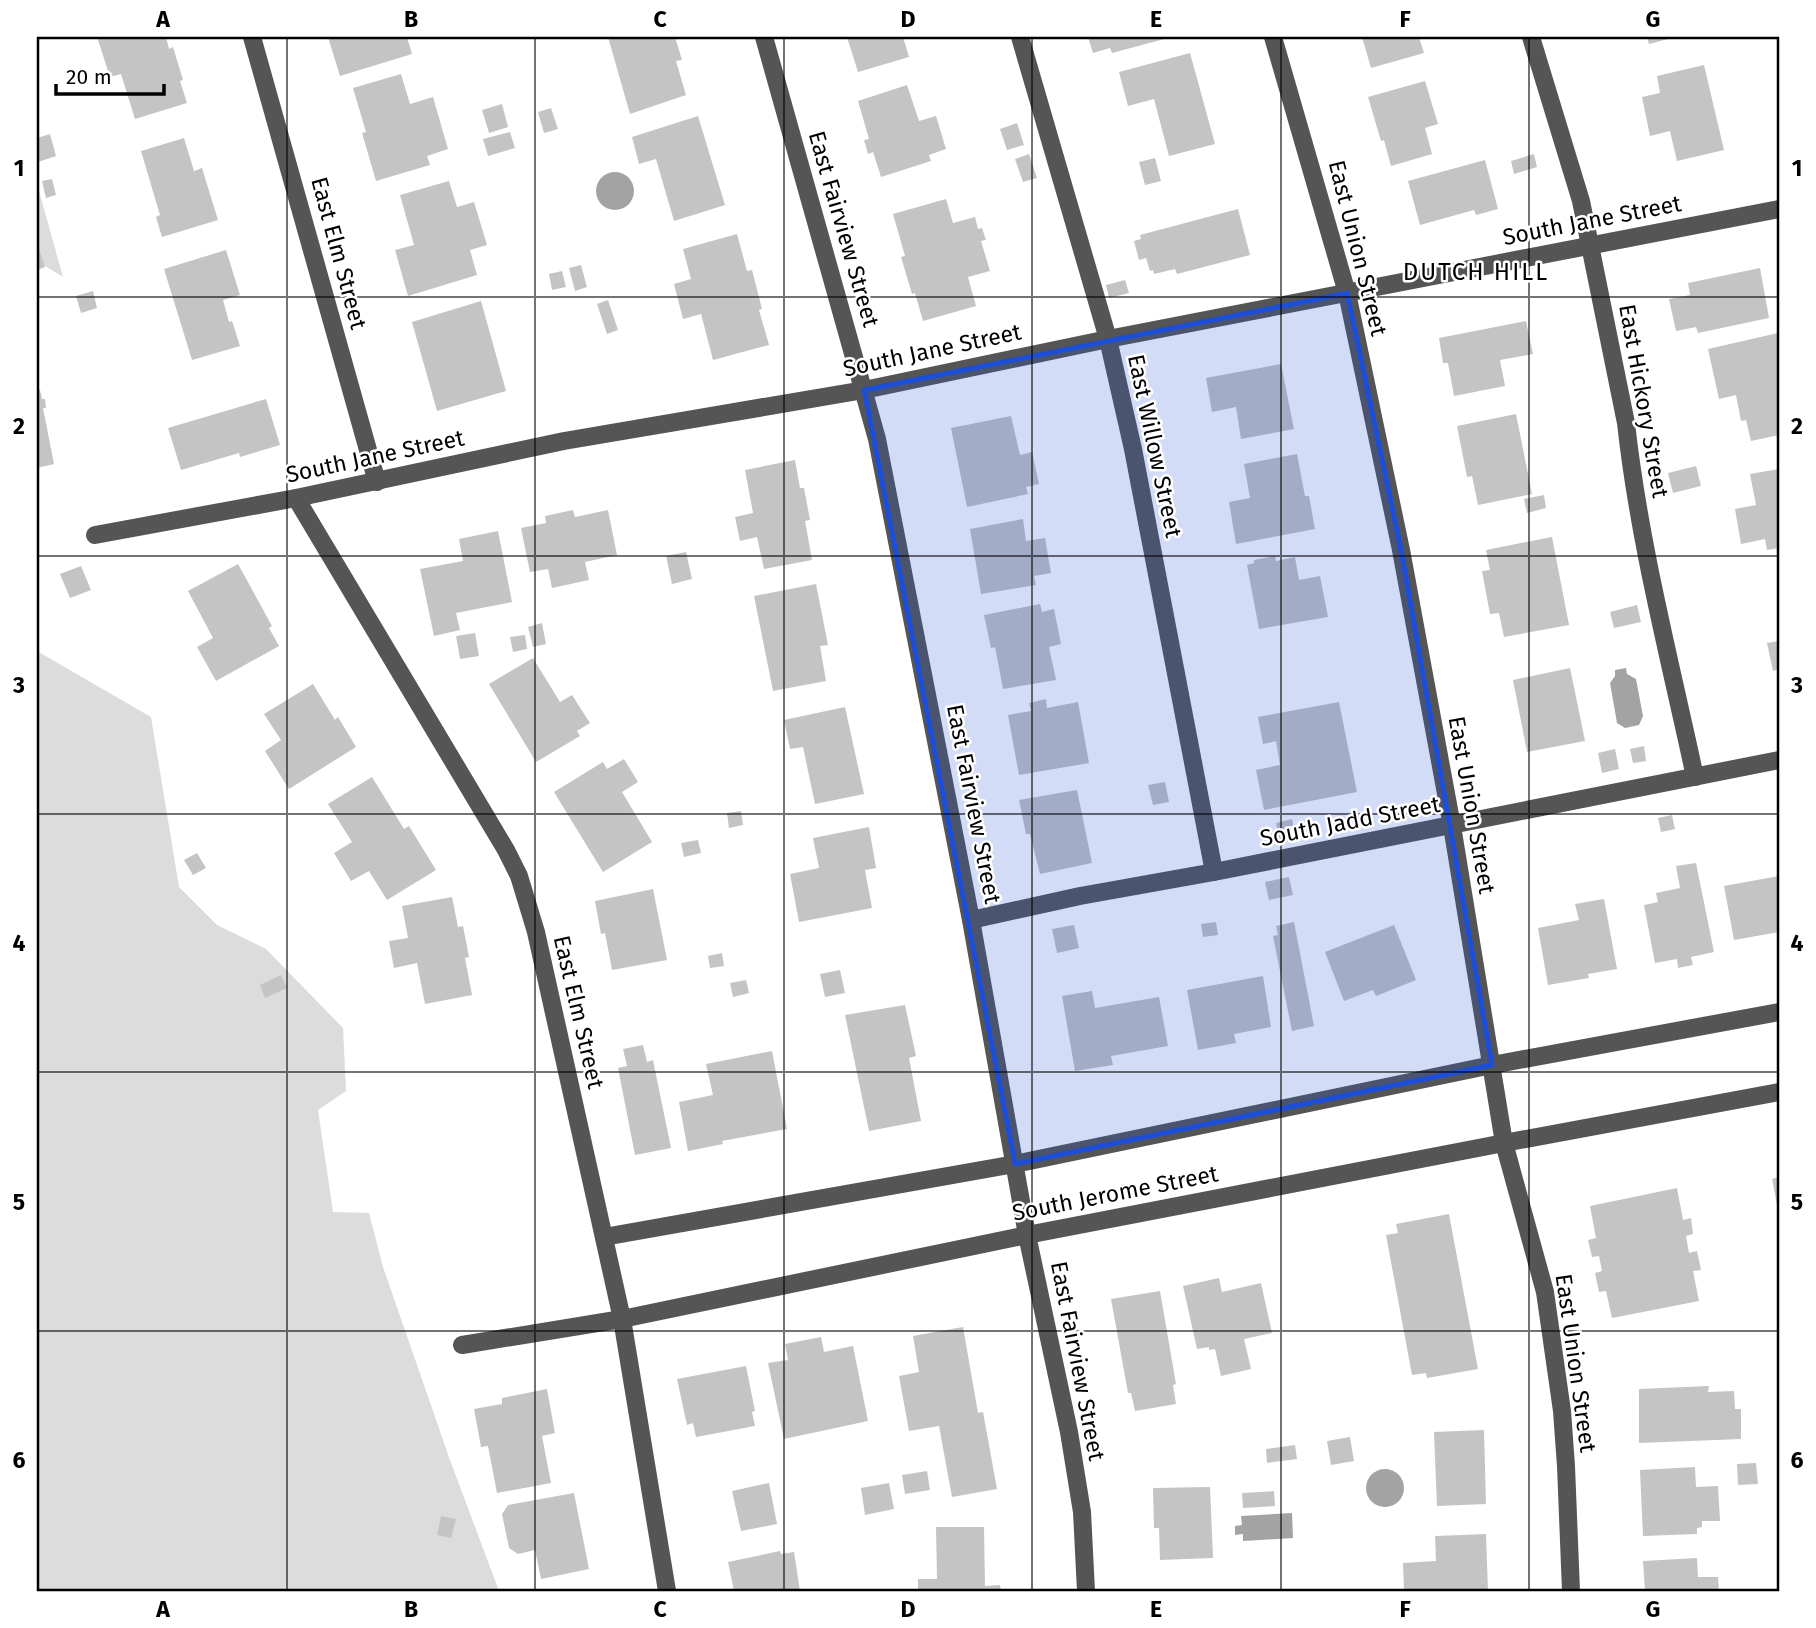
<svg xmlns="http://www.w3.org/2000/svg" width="1816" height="1628" font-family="'Fira Sans',sans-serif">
  <rect width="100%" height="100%" fill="#fff"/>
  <g fill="#dcdcdc">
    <path d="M37 184 63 277 37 261Z"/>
    <path d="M37 651 151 717 179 887 217 925 266 949 343 1028 346 1091 318 1110 333 1212 369 1213 383 1267 450 1460 499 1591H37Z"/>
  </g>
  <g fill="#a3a3a3">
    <circle cx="615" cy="191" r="19"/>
    <path d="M1626 668 1627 674 1636 679 1643 716 1639 725 1625 728 1617 723 1610 683 1615 676V670Z"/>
    <circle cx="1385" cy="1488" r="19"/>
    <path d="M1292 1513 1293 1538 1243 1541V1534L1235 1535V1526L1242 1525 1241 1516Z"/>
  </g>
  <g fill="#c4c4c4">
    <path d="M97 37H166L169 49 173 47 183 80 180 81 187 103 135 119 121 74 110 77Z"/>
    <path d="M328 37H407L412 54 340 76Z"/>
    <path d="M608 37H675L682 60 676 61 686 95 630 114Z"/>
    <path d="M847 37H903L909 57 858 72Z"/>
    <path d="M1088 37H1168V38L1112 53 1110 48 1093 53Z"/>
    <path d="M1362 37H1419L1424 53 1371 68Z"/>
    <path d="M1647 37H1672V38L1649 44Z"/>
    <path d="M1190 53 1215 144 1169 156 1154 99 1128 106 1119 72Z"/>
    <path d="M1704 65 1724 150 1677 161 1670 131 1650 136 1642 97 1660 93 1657 76Z"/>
    <path d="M401 74 410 104 433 97 448 149 427 156 430 165 376 181 362 133 366 132 353 88Z"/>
    <path d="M1425 81 1438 124 1425 128 1432 154 1391 166 1384 140 1381 141 1368 97Z"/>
    <path d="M907 85 919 121 936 116 946 149 929 155 931 161 881 177 873 152 868 154 864 140 869 139 858 101Z"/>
    <path d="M502 104 508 127 489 133 482 110Z"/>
    <path d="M551 108 558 129 544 133 538 112Z"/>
    <path d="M698 116 725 205 674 221 656 159 639 164 632 137Z"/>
    <path d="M1017 123 1024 145 1007 150 1000 129Z"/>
    <path d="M510 132 515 148 488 156 483 139Z"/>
    <path d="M50 134 56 156 38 162 37 138Z"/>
    <path d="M184 138 194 171 202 168 218 220 162 237 156 217 160 215 141 151Z"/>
    <path d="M1029 154 1037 178 1023 182 1015 159Z"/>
    <path d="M1534 154 1537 167 1514 174 1511 161Z"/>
    <path d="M1155 158 1161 181 1145 185 1139 162Z"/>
    <path d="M1485 160 1498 209 1476 215 1474 210 1420 225 1408 181Z"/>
    <path d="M52 179 56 195 46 198 42 181Z"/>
    <path d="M449 181 457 207 474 202 487 245 470 250 477 275 408 296 395 250 414 245 400 195Z"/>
    <path d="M946 199 953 223 975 217 978 229 982 228 986 240 981 241 990 271 968 277 976 306 923 321 915 293 912 294 901 257 905 256 893 214Z"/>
    <path d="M1238 209 1250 255 1177 274 1175 269 1154 274 1153 270 1150 271 1146 258 1139 260 1134 241 1141 239 1140 235Z"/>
    <path d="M737 234 747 271 752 270 762 309 759 310 769 345 713 360 701 314 683 319 674 284 691 279 683 249Z"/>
    <path d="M37 243 45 267 37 270Z"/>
    <path d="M226 250 240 295 223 300 229 322 232 321 240 346 192 360 164 269Z"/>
    <path d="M581 265 587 287 575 291 569 268Z"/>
    <path d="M1760 268 1769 318 1698 333 1696 327 1676 331 1669 299 1690 295 1688 283Z"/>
    <path d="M562 271 566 287 552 290 549 274Z"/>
    <path d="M1125 280 1129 293 1109 298 1106 285Z"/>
    <path d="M93 291 97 308 81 313 76 296Z"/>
    <path d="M608 300 618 330 607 334 597 304Z"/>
    <path d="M481 301 506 391 437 411 412 322Z"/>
    <path d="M1526 321 1533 354 1500 360 1505 386 1454 396 1448 363H1443L1439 338Z"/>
    <path d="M1778 333 1779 435 1751 441 1746 420 1741 421 1736 395 1719 399 1708 349Z"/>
    <path d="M1281 364 1294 429 1241 439 1236 407 1212 412 1206 378Z"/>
    <path d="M37 390H40L42 399H45L46 408H43L54 464 37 468Z"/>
    <path d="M266 399 280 445 240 457 239 453 181 470 168 428Z"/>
    <path d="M1516 414 1532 494 1478 505 1472 476 1467 477 1457 426Z"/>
    <path d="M1011 416 1020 455 1032 452 1039 484 1026 487 1028 494 967 507 951 428Z"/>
    <path d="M1297 454 1305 496H1309L1315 529 1236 544 1229 502 1250 498 1244 464Z"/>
    <path d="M795 460 800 488H804L810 520 805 521 812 560 764 569 757 537 740 541 735 517 753 513 745 470Z"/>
    <path d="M1696 466 1701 486 1673 493 1668 473Z"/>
    <path d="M1779 469V548L1767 550 1765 539 1741 544 1735 509 1756 505 1750 474Z"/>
    <path d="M1544 495 1546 508 1527 513 1524 499Z"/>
    <path d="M573 510 575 517 608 510 617 555 585 562 589 580 552 588 548 569 530 572 521 528 546 523 545 516Z"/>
    <path d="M1023 519 1026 541 1045 538 1051 573 1034 576 1036 585 981 594 970 529Z"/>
    <path d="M498 531 512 602 456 613 460 630 434 636 420 569 463 561 459 539Z"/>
    <path d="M1552 537 1569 625 1504 637 1499 613 1490 614 1482 571 1490 570 1486 550Z"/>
    <path d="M686 552 692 579 672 584 666 556Z"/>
    <path d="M1275 556 1276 561 1295 557 1299 580 1320 576 1328 617 1259 629 1247 565 1254 563V560Z"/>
    <path d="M238 564 272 626 269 628 279 646 216 681 197 647 213 638 188 591Z"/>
    <path d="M81 566 91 590 70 598 60 574Z"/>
    <path d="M816 584 828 645 820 646 826 681 773 691 754 596Z"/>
    <path d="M1040 604 1042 612 1054 609 1061 644 1049 647 1056 680 1003 689 995 647 991 648 984 615Z"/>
    <path d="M1637 605 1641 622 1614 628 1610 612Z"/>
    <path d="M542 623 546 644 533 647 528 627Z"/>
    <path d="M475 633 479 656 460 659 456 636Z"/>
    <path d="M525 635 527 649 513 652 510 637Z"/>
    <path d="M1779 641V669L1773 671 1767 643Z"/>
    <path d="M533 658 560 702 572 695 590 723 577 731 580 736 536 762 489 684Z"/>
    <path d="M1570 668 1585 741 1527 752 1513 680Z"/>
    <path d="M313 684 335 720 338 717 356 747 289 789 265 751 281 740 264 714Z"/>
    <path d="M1046 699 1047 708 1078 702 1089 763 1019 775 1008 715 1031 711 1029 703Z"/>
    <path d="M1339 702 1357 792 1264 810 1256 770 1280 765 1276 741 1263 744 1258 717Z"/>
    <path d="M845 707 864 794 815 804 803 747 790 749 784 720Z"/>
    <path d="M1644 746 1646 761 1633 763 1630 749Z"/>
    <path d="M1615 749 1619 769 1602 773 1598 753Z"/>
    <path d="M624 759 638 782 622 792 652 842 603 872 554 792 603 762 607 769Z"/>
    <path d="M372 777 404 829 409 826 436 870 387 900 369 871 351 881 334 853 352 842 328 804Z"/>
    <path d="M1165 782 1169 802 1153 805 1148 785Z"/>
    <path d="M1077 790 1092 863 1040 874 1030 834H1026L1019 800Z"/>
    <path d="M741 811 743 825 729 828 727 813Z"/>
    <path d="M1672 815 1675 829 1661 832 1658 818Z"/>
    <path d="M1292 819 1296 839 1280 843 1276 823Z"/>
    <path d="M869 827 876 868 865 870 872 908 799 922 790 874 819 868 813 838Z"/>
    <path d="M698 840 701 853 684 857 681 843Z"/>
    <path d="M197 853 206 868 193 875 184 860Z"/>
    <path d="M1696 863 1714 952 1691 957 1693 965 1678 968 1677 959 1655 963 1644 905 1658 902 1656 893 1680 888 1676 866Z"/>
    <path d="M1779 876V932L1734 940 1724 886Z"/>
    <path d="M1289 877 1293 895 1269 900 1265 882Z"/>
    <path d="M653 889 667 960 612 970 605 933 601 934 595 901Z"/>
    <path d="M452 897 458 927 463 926 469 957 465 958 472 995 425 1004 417 963 394 968 389 941 408 938 402 906Z"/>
    <path d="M1604 899 1617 969 1588 974 1589 978 1548 985 1538 928 1579 920 1575 904Z"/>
    <path d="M1216 922 1218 935 1203 937 1201 924Z"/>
    <path d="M1294 922 1314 1026 1292 1031 1273 936 1278 935 1276 926Z"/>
    <path d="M1074 925 1079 948 1057 953 1052 929Z"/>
    <path d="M1394 925 1416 980 1376 996 1373 990 1344 1001 1325 952Z"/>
    <path d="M722 953 724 966 710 968 708 956Z"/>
    <path d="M840 970 845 993 825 997 820 974Z"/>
    <path d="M281 975 287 988 265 998 260 985Z"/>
    <path d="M1263 976 1271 1027 1234 1034 1236 1043 1198 1050 1187 990Z"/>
    <path d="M746 980 749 993 733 997 730 983Z"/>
    <path d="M1092 991 1095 1008 1159 997 1168 1046 1111 1056 1113 1065 1075 1071 1062 996Z"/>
    <path d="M905 1005 916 1056 909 1058 921 1121 869 1131 845 1015Z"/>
    <path d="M643 1045 647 1062 653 1060 671 1148 635 1155 618 1068 627 1066 623 1049Z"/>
    <path d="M772 1051 787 1129 722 1141 723 1144 688 1151 679 1102 713 1095 706 1064Z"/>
    <path d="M1779 1177V1210H1778L1772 1179Z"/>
    <path d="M1677 1188 1683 1220 1691 1218 1693 1234 1686 1236 1689 1253 1697 1251 1701 1270 1693 1271 1699 1301 1612 1318 1606 1291 1599 1292 1595 1273 1602 1271 1599 1256 1592 1257 1588 1240 1596 1238 1590 1206Z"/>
    <path d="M1449 1214 1478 1369 1427 1378 1426 1373 1412 1375 1386 1235 1398 1233 1396 1224Z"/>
    <path d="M1219 1278 1222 1292 1261 1283 1272 1333 1244 1339 1251 1369 1221 1376 1215 1349 1209 1350V1347L1197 1349 1183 1286Z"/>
    <path d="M1160 1291 1176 1384 1173 1385 1176 1404 1135 1411 1131 1393H1128L1111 1299Z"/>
    <path d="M963 1327 978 1413 983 1412 997 1489 952 1497 939 1426 909 1431 899 1376 919 1372 913 1336Z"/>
    <path d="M821 1337 824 1352 853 1346 868 1421 784 1439 768 1363 788 1360 785 1344Z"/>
    <path d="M746 1366 755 1411 752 1412 755 1426 696 1437 693 1423 687 1425 677 1379Z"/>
    <path d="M1709 1386 1708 1392 1734 1391 1735 1409H1741V1439L1639 1443V1389Z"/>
    <path d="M547 1389 555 1433 542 1436 551 1483 497 1493 488 1446 481 1447 474 1409 502 1404V1398Z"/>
    <path d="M1484 1430 1486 1504 1437 1506 1434 1432Z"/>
    <path d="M1350 1437 1354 1461 1331 1465 1327 1441Z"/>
    <path d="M1295 1445 1297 1459 1267 1463 1266 1449Z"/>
    <path d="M1756 1463 1758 1484 1738 1485 1737 1464Z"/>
    <path d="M1695 1467 1696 1487 1718 1486 1720 1521H1702V1527L1697 1528V1534L1643 1536 1640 1470Z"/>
    <path d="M927 1471 930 1490 905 1494 902 1475Z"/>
    <path d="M769 1483 777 1524 741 1531 732 1491Z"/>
    <path d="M889 1483 894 1509 865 1515 861 1488Z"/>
    <path d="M1210 1487 1213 1558 1160 1560 1159 1528H1154L1153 1488Z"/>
    <path d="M1274 1491 1275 1506 1243 1508 1242 1493Z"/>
    <path d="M574 1493 589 1569 541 1579 535 1550 518 1554 509 1548 502 1514 508 1505Z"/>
    <path d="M441 1516 456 1519 451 1538 437 1535Z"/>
    <path d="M936 1527H984L985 1586 1000 1585 1001 1591H918V1579H937Z"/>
    <path d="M1486 1534 1488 1591H1404L1403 1563 1436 1561 1435 1536Z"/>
    <path d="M780 1551 781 1554 794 1552 800 1591H734L728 1562Z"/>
    <path d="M1697 1558 1698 1577H1718L1719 1591H1645L1643 1561Z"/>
  </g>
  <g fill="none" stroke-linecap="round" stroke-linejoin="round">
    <g stroke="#555" stroke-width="18">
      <path d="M252 37 377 482"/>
      <path d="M764 37 877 439 971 920 1027 1235 1069 1432 1082 1512 1086 1591"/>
      <path d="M1020 37 1108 339 1133 449 1214 872"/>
      <path d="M1273 37 1347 293 1401 550 1452 826 1504 1143 1545 1292 1562 1411 1566 1466 1571 1591"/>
      <path d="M1531 37 1581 201 1626 423C1639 542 1670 660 1695 777"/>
      <path d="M296 498 506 850 519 876 536 932 622 1319 667 1591"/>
      <path d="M95 535 296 498 564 441 864 390 1108 339 1779 209"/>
      <path d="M971 920 1080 896 1214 872 1779 760"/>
      <path d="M604 1237 1015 1164 1492 1065 1779 1012"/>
      <path d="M462 1345 622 1319 1027 1235 1504 1143 1779 1092"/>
    </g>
  </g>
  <path fill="#1d4ed8" fill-opacity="0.2" stroke="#1d4ed8" stroke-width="5" stroke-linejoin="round" d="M1347 293 1401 550 1492 1065 1015 1164 864 390Z"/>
  <path fill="none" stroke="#000" stroke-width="2" stroke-opacity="0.55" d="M287 37V1591M535 37V1591M784 37V1591M1032 37V1591M1281 37V1591M1529 37V1591M37 297H1779M37 556H1779M37 814H1779M37 1072H1779M37 1331H1779"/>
  <g text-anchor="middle" stroke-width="5" stroke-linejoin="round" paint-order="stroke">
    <g font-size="23" fill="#000" stroke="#fff">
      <text transform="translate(1592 220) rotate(-11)" y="8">South Jane Street</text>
      <text transform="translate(844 229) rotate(74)" y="8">East Fairview Street</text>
      <text transform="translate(1358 248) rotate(76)" y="8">East Union Street</text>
      <text transform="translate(339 253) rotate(75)" y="8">East Elm Street</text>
      <text transform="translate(932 350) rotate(-12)" y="8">South Jane Street</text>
      <text transform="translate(1644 401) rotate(80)" y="8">East Hickory Street</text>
      <text transform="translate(1155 446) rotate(78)" y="8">East Willow Street</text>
      <text transform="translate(375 456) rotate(-12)" y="8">South Jane Street</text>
      <text transform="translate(974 804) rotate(79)" y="8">East Fairview Street</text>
      <text transform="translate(1472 805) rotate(80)" y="8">East Union Street</text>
      <text transform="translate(1350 821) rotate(-11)" y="8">South Jadd Street</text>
      <text transform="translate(579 1012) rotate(77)" y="8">East Elm Street</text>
      <text transform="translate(1115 1193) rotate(-11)" y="8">South Jerome Street</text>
      <text transform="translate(1078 1361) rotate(79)" y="8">East Fairview Street</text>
      <text transform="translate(1576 1363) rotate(82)" y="8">East Union Street</text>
    </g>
    <g font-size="24" letter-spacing="2" fill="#000" stroke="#fff">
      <text x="1476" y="280">DUTCH HILL</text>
    </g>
  </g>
  <rect width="1816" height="1628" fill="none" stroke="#ffffff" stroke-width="77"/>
  <path d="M56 84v10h108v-10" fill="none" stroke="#000000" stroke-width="3.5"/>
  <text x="66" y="84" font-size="21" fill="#000000" stroke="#ffffff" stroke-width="5" paint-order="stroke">20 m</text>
  <rect x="38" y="38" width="1740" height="1552" fill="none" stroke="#000" stroke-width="2.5"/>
  <g font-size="23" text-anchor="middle" font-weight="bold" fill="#000">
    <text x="163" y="27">A</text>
    <text x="411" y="27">B</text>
    <text x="660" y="27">C</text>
    <text x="908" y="27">D</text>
    <text x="1156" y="27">E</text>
    <text x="1405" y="27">F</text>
    <text x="1653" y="27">G</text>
    <text x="19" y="176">1</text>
    <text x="1797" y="176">1</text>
    <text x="19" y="434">2</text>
    <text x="1797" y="434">2</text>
    <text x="19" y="693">3</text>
    <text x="1797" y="693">3</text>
    <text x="19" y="951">4</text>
    <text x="1797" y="951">4</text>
    <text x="19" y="1210">5</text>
    <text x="1797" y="1210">5</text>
    <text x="19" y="1468">6</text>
    <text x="1797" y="1468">6</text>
    <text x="163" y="1617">A</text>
    <text x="411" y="1617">B</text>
    <text x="660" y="1617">C</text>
    <text x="908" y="1617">D</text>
    <text x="1156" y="1617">E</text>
    <text x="1405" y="1617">F</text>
    <text x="1653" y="1617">G</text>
  </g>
</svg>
